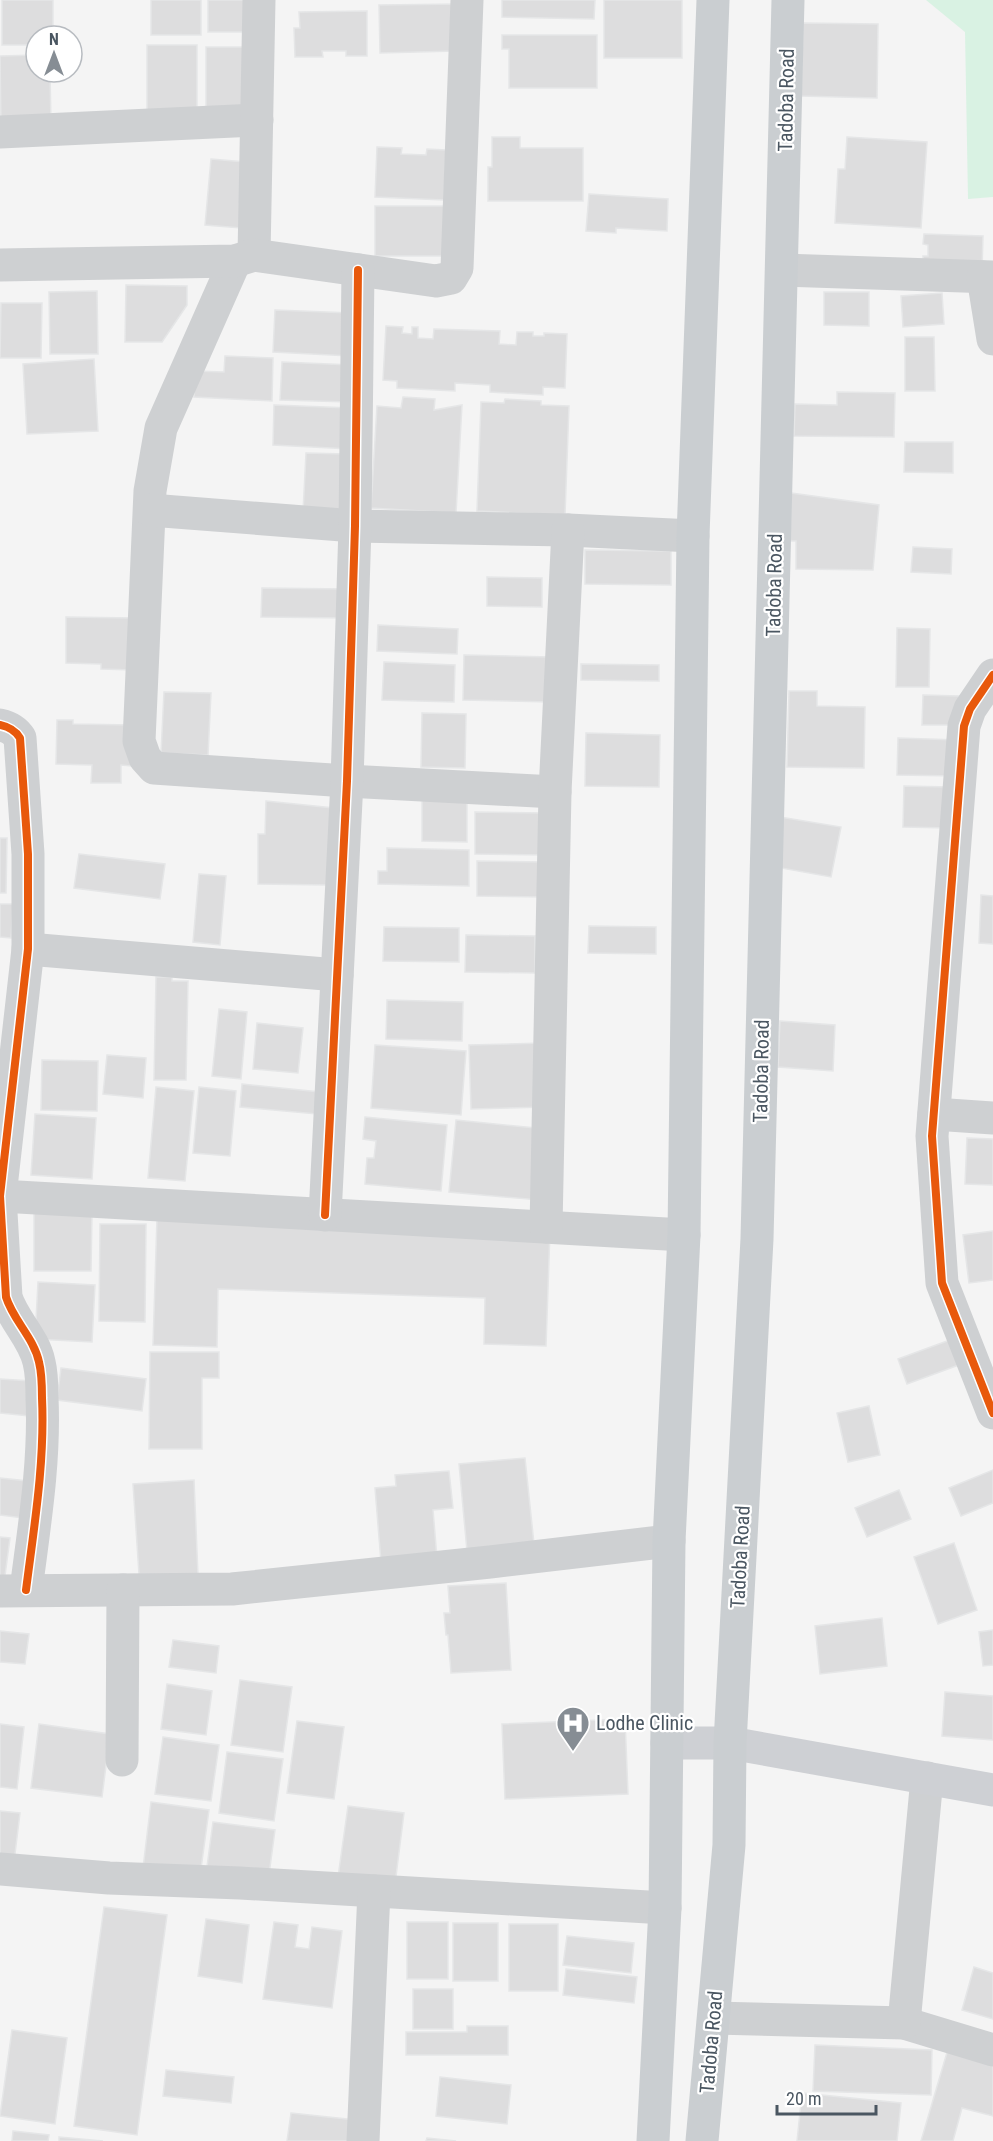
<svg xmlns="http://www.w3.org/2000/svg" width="993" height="2141" font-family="'Roboto Condensed',sans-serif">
  <rect width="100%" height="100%" fill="#f4f4f4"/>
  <path fill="#d9f2e3" d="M926 0H993V197L968 199 965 32Z"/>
  <g fill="#ddddde" stroke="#e5e6e7" stroke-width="1.5">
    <path d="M2 0H53V36H36V45H2Z"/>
    <rect x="151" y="0" width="50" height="35"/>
    <rect x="208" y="0" width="48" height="32"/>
    <path d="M502 0H595L594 19 502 17Z"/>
    <rect x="604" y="0" width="78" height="58"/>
    <path d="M461 4 455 51 380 53 379 5Z"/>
    <path d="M367 11V56H346V51H322L323 57H295L294 28H300L299 12Z"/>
    <path d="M803 23 878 24 877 98 801 96Z"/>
    <path d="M502 35H597V88H509V49H502Z"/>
    <rect x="147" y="45" width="50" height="72"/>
    <rect x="206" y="47" width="39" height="64"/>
    <path d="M36 55V72H50L51 125 1 126 0 56Z"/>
    <path d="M492 137H520V148H583V201H488V167H492Z"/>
    <path d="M847 137 927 142 921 228 835 223 838 169H845Z"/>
    <path d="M377 147 402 148 401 154 426 155 427 149 446 150 444 200 375 197Z"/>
    <path d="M211 159 246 162 241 228 205 225Z"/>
    <path d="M589 194 668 199 667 231 616 228V233L586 231Z"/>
    <rect x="375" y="206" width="73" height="50"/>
    <path d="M924 234 983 236 982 270 923 267V256H928V245L923 244Z"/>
    <path d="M126 285 187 286V305L162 342H125Z"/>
    <path d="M97 291 98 354H50L49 292Z"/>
    <path d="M824 292H869V326L824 325Z"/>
    <path d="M942 293 944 324 903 327 901 296Z"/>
    <path d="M1 303H42L41 358H0Z"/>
    <path d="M275 310 352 313 350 356 273 352Z"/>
    <path d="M386 326 403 327 402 333 412 334V327H418V338L433 339 434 329 500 331 499 344 516 345 517 332H533V336H544V333L567 334 565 388 543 387V395L490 392V385L455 383V391L397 388V381L383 380Z"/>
    <path d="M905 337H934L935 391H905Z"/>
    <path d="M225 356 273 358 272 401 194 397 195 371 224 372Z"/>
    <path d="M94 359 98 431 27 434 23 364Z"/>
    <path d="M282 362 352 365 350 402 280 400Z"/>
    <path d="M837 392 895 393 894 437 794 436 795 404 837 405Z"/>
    <path d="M403 397 435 399 434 410 462 405 456 513 371 508 377 406 401 408Z"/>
    <path d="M505 399 541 401V405L569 406 565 515 477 511 481 402 504 403Z"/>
    <path d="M274 405 351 408 350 449 273 445Z"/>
    <path d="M905 442H953V473L904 472Z"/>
    <path d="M306 453 346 454 343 521 303 512Z"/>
    <path d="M791 493 879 505 873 570 796 569V541H790Z"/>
    <path d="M913 547 952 549 951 574 911 572Z"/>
    <path d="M585 550 671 551V585L585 584Z"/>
    <path d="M487 577 542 578V607L487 606Z"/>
    <path d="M262 588 348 589 347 618 261 617Z"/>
    <path d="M66 617 134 618 133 670 101 669V664L66 663Z"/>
    <path d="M378 625 458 629 457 654 377 651Z"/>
    <path d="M897 628 930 629 929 687H896Z"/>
    <path d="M464 655 551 657 550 702 463 700Z"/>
    <path d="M384 662 455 665 454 702 382 700Z"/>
    <path d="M581 664 659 665V681L581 680Z"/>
    <path d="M789 691H817V706L865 707 864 768 787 767Z"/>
    <path d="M164 692 211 693 208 755 161 753Z"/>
    <path d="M923 695 959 696V725H922Z"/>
    <path d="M422 713 466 714 465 768 421 767Z"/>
    <path d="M57 720H73V724L132 725 131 766 121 765V783H91L92 765 56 764Z"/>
    <path d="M586 733 660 735 659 787 585 786Z"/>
    <path d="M898 738 958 740 957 776 897 775Z"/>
    <path d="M904 786 950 787 949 828 903 827Z"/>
    <path d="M422 799 467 803V842L422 841Z"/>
    <path d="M266 801 334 808 328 885 258 884V834H265Z"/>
    <path d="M475 812 546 813V855L475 854Z"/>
    <path d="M780 817 841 827 831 877 770 866Z"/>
    <path d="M0 838H7L6 893H0Z"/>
    <path d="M387 848 469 850V886L378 884V871H387Z"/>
    <path d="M79 854 165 864 160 899 74 888Z"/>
    <path d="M477 861 545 862V897L477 896Z"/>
    <path d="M199 874 226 876 220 945 193 942Z"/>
    <path d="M981 895 993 896V944L979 943Z"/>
    <path d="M0 904H13L11 938 0 937Z"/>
    <path d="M589 926 656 927V954L588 953Z"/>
    <path d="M384 927 459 928V962L383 961Z"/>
    <path d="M466 935 535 936V973L465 972Z"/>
    <path d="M156 977H172V981H188L186 1080H154Z"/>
    <path d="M387 1000 463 1002 462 1041 386 1039Z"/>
    <path d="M219 1009 247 1012 241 1079 212 1076Z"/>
    <path d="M780 1021 835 1025 833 1071 778 1067Z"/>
    <path d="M257 1023 303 1028 298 1073 253 1069Z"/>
    <path d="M543 1043 545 1107 471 1109 469 1045Z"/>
    <path d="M375 1045 466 1051 461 1115 371 1108Z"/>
    <path d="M107 1055 146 1058 143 1098 103 1094Z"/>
    <path d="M42 1060 98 1061 97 1111 41 1110Z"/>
    <path d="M242 1084 330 1093 328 1115 240 1107Z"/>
    <path d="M156 1087 194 1091 185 1181 148 1178Z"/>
    <path d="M199 1087 236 1091 230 1156 193 1153Z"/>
    <path d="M35 1114 96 1118 92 1179 31 1175Z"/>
    <path d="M365 1117 447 1125 441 1191 365 1184 367 1158H374L376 1141 363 1139Z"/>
    <path d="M456 1120 546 1129 539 1200 449 1192Z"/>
    <path d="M967 1138 993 1139V1185L965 1184Z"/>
    <path d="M34 1213 92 1214 91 1271H34Z"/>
    <path d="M157 1218 550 1231 546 1346 484 1344 485 1298 218 1289 217 1347 153 1345Z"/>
    <path d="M100 1224H146L145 1322 99 1321Z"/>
    <path d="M993 1231V1280L969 1283 963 1235Z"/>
    <path d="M38 1282 95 1285 92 1342 35 1339Z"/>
    <path d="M958 1337 967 1362 907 1384 898 1359Z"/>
    <path d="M150 1352H219V1378H202V1449H149Z"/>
    <path d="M61 1368 146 1379 142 1411 57 1400Z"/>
    <path d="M0 1379 32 1381 29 1416 0 1413Z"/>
    <path d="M869 1406 880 1455 848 1462 837 1413Z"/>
    <path d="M525 1458 534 1544 467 1551 459 1464Z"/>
    <path d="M993 1470V1503L961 1516 949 1488Z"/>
    <path d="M449 1471 453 1508 433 1510 437 1558 381 1562 375 1488 396 1486 395 1475Z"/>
    <path d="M0 1478 28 1481 23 1518 0 1515Z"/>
    <path d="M194 1480 198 1575 139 1574 133 1484Z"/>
    <path d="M899 1490 911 1519 867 1537 855 1508Z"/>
    <path d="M0 1537 10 1538 4 1583 0 1582Z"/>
    <path d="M954 1543 977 1610 938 1624 914 1557Z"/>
    <path d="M506 1583 511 1670 451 1673 448 1635H446L444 1613H450L448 1586Z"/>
    <path d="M882 1618 887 1666 820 1674 815 1626Z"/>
    <path d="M993 1630V1665L983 1666 979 1632Z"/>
    <path d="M0 1631 29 1634 25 1664 0 1662Z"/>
    <path d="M173 1640 219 1646 216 1673 169 1667Z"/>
    <path d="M240 1680 292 1687 283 1752 231 1745Z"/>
    <path d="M167 1684 212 1691 206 1735 161 1729Z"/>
    <path d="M945 1692 993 1696V1740L942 1736Z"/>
    <path d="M625 1719 628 1794 505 1799 502 1724Z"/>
    <path d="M297 1721 344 1727 334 1799 287 1793Z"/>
    <path d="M0 1724 24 1727 17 1789 0 1787Z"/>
    <path d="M39 1724 110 1734 102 1797 31 1788Z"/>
    <path d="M163 1737 219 1745 211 1801 155 1794Z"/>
    <path d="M227 1752 283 1759 274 1821 219 1813Z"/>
    <path d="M151 1802 209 1810 200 1876 143 1868Z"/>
    <path d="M348 1806 404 1813 395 1884 338 1877Z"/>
    <path d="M0 1811 20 1813 14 1862 0 1861Z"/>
    <path d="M213 1822 275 1830 268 1882 206 1874Z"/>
    <path d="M104 1907 167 1915 137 2135 74 2126Z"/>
    <path d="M206 1919 249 1925 242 1983 198 1976Z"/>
    <path d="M274 1922 298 1925 295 1947 309 1949 312 1927 342 1931 332 2008 263 1999Z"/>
    <rect x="407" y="1922" width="41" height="57"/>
    <rect x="453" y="1923" width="45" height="58"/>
    <rect x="509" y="1924" width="49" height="67"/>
    <path d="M567 1936 634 1943 631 1973 563 1965Z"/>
    <path d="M974 1967 993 1973V2019L962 2010Z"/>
    <path d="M566 1969 637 1977 634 2003 563 1995Z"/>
    <rect x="413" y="1989" width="40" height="40"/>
    <path d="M467 2026H508V2055H406V2032H467Z"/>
    <path d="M12 2030 67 2038 55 2124 0 2116Z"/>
    <path d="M815 2045 932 2050 931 2095 813 2091Z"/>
    <path d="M948 2049 993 2061V2116L962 2108 953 2141H921Z"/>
    <path d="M166 2070 234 2077 231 2103 163 2096Z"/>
    <path d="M440 2077 511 2085 507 2124 436 2116Z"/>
    <path d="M802 2093 901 2103 897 2141H797Z"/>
    <path d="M291 2113 356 2120 354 2141H287Z"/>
    <path d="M13 2131 49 2135 48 2141H12Z"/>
    <path d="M59 2137 103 2141H59Z"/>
    <path d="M427 2138 456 2141H426Z"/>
  </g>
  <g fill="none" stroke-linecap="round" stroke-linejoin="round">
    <g stroke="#ced0d2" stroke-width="33">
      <path d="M0 132 257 120"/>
      <path d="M254 255 259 0"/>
      <path d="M235 261 161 428 150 491 139 741 145 758 154 768 347 781 555 792"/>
      <path d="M0 265 235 261 254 255 436 281 451 278 457 268 467 0"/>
      <path d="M782 270 993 277"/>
      <path d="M983 277 993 339"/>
      <path d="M150 510 355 526 568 530 693 536"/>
      <path d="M993 675 970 709 964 726 932 1136 942 1283 993 1413"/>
      <path d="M0 725C9 727 15 730 20 738L28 854V949L0 1196 6 1297C13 1320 34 1338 39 1362 42 1374 42 1386 42 1398 45 1462 34 1527 26 1590"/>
      <path d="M28 949 337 975"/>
      <path d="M934 1114 993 1118"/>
      <path d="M0 1196 684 1235"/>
      <path d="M325 1215 347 781 355 526 358 270"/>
      <path d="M546 1227 555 792 568 530"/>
      <path d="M0 1591 232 1589 490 1562 669 1541"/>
      <path d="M122 1760 123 1590"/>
      <path d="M0 1869 109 1878 240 1883 665 1908"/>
      <path d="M714 2018 904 2023 993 2050"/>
      <path d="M904 2023 927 1778"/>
      <path d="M363 2141 374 1891"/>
    </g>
    <path stroke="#ced0d4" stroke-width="33" d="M667 1743H730L993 1790"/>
    <g stroke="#caced1" stroke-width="33">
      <path d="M653 2141 665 1908 669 1541 684 1235 693 536 713 0"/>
      <path d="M702 2141 729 1845 730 1743 757 1239 788 0"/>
    </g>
    <defs>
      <g id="cycleway">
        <path d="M993 675 970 709 964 726 932 1136 942 1283 993 1413"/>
        <path d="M0 725C9 727 15 730 20 738L28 854V949L0 1196 6 1297C13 1320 34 1338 39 1362 42 1374 42 1386 42 1398 45 1462 34 1527 26 1590"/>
        <path d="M325 1215 347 781 355 526 358 270"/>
      </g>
    </defs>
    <use href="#cycleway" stroke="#fff" stroke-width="11"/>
    <use href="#cycleway" stroke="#e8590c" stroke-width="8"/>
  </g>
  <defs>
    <symbol id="hospital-pin" viewBox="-11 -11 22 30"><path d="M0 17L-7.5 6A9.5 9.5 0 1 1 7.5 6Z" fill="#868d94" stroke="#fff"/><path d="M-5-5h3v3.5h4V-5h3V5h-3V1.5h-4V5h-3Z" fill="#fff"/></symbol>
  </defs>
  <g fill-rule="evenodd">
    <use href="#hospital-pin" x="554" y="1704" width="38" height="52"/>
  </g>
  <g text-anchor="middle" stroke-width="4.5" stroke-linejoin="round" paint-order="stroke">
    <g font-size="20" fill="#4a5661" stroke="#fff">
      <text transform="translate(786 100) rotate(-89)" y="7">Tadoba Road</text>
      <text transform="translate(774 585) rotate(-89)" y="7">Tadoba Road</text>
      <text transform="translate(761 1071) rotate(-89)" y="7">Tadoba Road</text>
      <text transform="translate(740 1557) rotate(-87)" y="7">Tadoba Road</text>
      <text transform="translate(711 2042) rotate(-85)" y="7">Tadoba Road</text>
    </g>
    <g font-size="20" fill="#4a5661" stroke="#fff" text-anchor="start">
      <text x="596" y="1730">Lodhe Clinic</text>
    </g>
  </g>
  <g transform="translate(54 54)"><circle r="28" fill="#ffffff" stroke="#b7bbc0" stroke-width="1.5"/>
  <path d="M0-4.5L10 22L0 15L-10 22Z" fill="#868d94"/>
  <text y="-9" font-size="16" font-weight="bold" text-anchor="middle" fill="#4a5661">N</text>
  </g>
  <path d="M777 2105v9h99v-9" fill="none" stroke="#4a5661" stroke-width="3"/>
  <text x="786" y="2105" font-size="18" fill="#4a5661" stroke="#ffffff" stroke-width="4.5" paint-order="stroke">20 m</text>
</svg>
